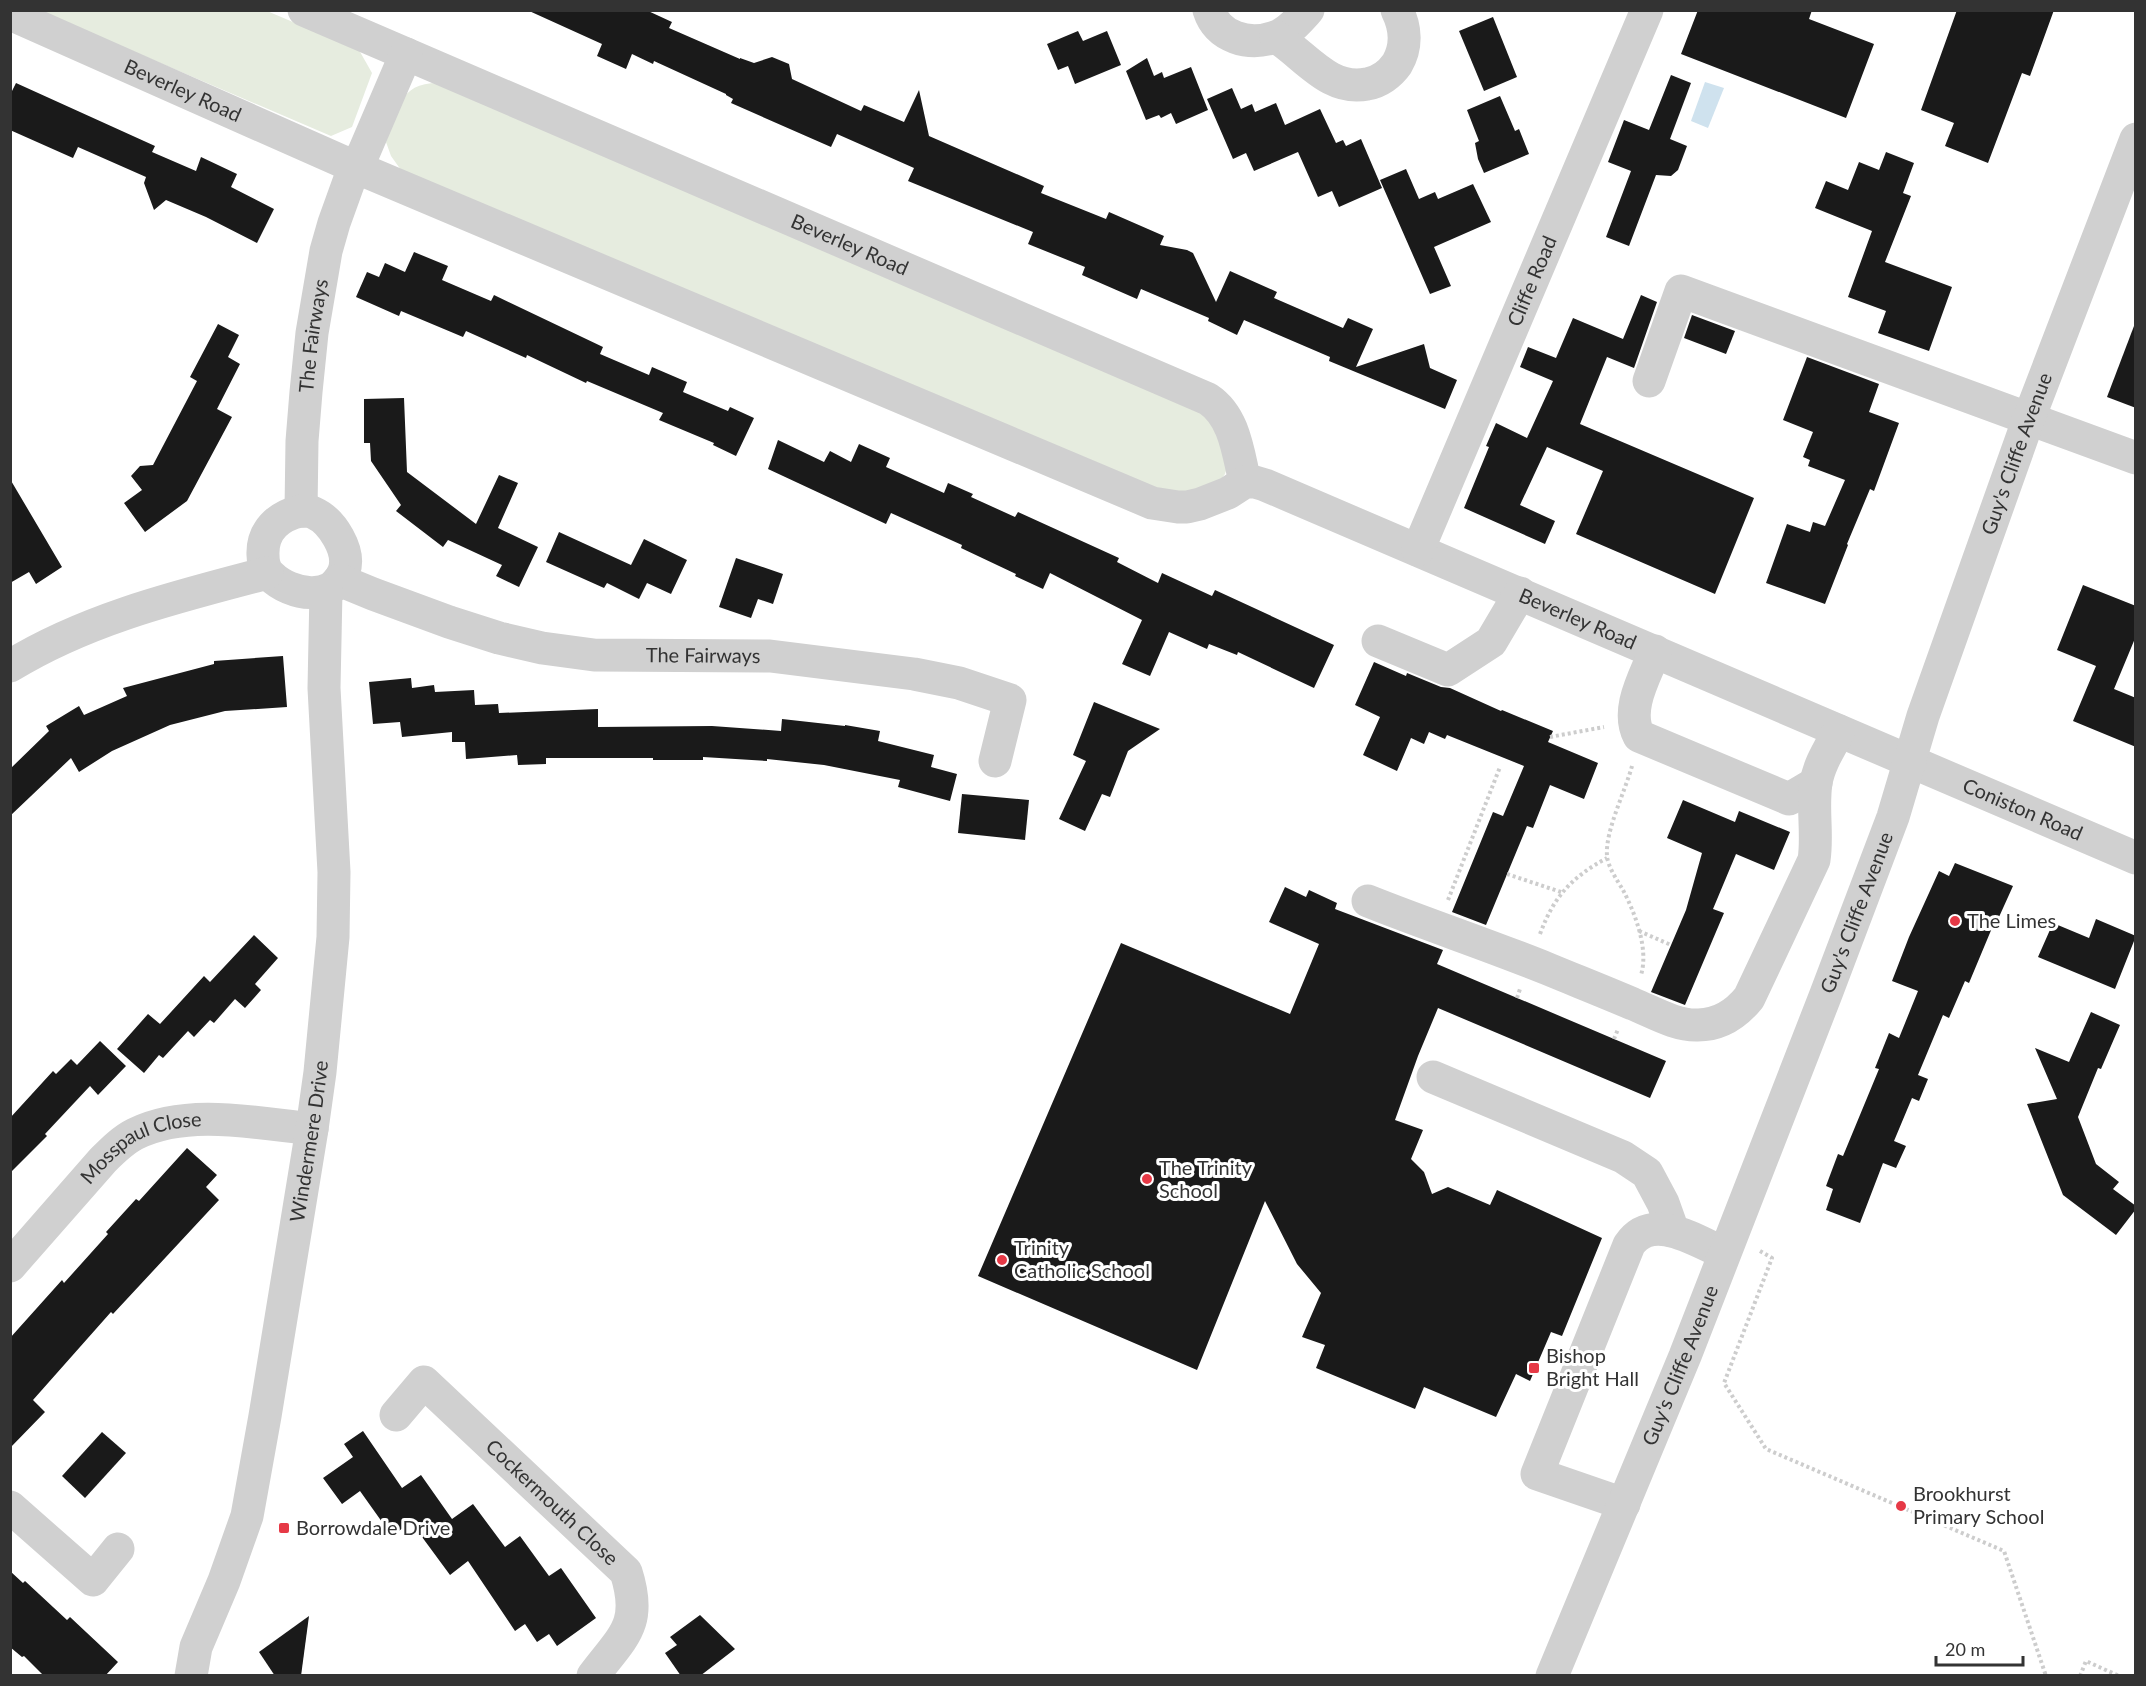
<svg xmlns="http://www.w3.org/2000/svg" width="2146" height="1686" font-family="Lato,sans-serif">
  <rect width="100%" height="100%" fill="#fff"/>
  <g fill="#e6ecdf">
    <path d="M39 11H267L359 50 372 73 352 127 331 136Z"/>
    <path d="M438 83 1209 413 1228 464 1225 474 1220 481 1198 492 1164 491 401 170 391 156 386 142C398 111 398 83 438 83Z"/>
  </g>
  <path fill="#cfe2ee" d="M1705 82 1724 88 1708 128 1691 121Z"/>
  <g fill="#1a1a1a">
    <path d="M527 10H646L672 22 669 28 740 59V58L754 63 772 57 789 64 792 79 861 111 864 105 904 122 919 90 929 136 1044 186 1041 193 1106 219 1109 212 1164 236 1160 245 1187 250 1193 253 1216 302 1230 271 1277 292 1274 298 1343 328 1348 318 1373 329 1356 367 1424 344 1430 368 1457 380 1445 409 1329 361 1330 357 1244 320 1237 335 1208 321 1209 318 1141 289 1137 299 1082 275 1085 267 1028 244 1033 232 908 181 914 168 837 134 831 147 731 103 733 99 726 95V94L654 61 653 64 632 54 626 69 597 56 602 44Z"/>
    <path d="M1698 10H1812L1809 19 1874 44 1846 118 1681 54Z"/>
    <path d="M1957 10H2054L2030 76 2022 73 1988 163 1945 146 1954 123 1921 110Z"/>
    <path d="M1493 17 1517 77 1484 91 1459 31Z"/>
    <path d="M1078 31 1083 41 1107 31 1121 65 1075 84 1068 66 1058 70 1047 44Z"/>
    <path d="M1147 58 1154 76 1162 72 1164 78 1191 67 1208 110 1176 124 1171 113 1161 118 1159 115 1146 120 1126 71Z"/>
    <path d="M1671 75 1691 83 1670 139 1687 146 1678 170 1671 176 1656 175 1629 246 1606 237 1631 171 1608 162 1624 120 1649 130Z"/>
    <path d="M16 83 155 146 152 152 196 171 201 157 237 174 231 187 274 209 257 243 206 217 166 200 154 210 144 183 146 177 78 147 73 158 10 130V95Z"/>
    <path d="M1232 88 1241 109 1252 104 1255 112 1276 103 1285 125 1320 109 1336 143 1343 140 1346 146 1361 139 1382 188 1339 207 1332 191 1318 197 1298 152 1254 171 1246 153 1233 159 1207 99Z"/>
    <path d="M1500 96 1515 131 1519 129 1529 154 1484 173 1478 159 1475 143 1479 141 1467 110Z"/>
    <path d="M1886 152 1914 163 1903 193 1911 196 1885 262 1952 287 1929 351 1878 333 1886 311 1848 297 1872 231 1815 208 1826 181 1848 190 1859 162 1879 170Z"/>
    <path d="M1406 169 1419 199 1435 192 1438 199 1473 184 1491 222 1434 247 1451 286 1430 294 1380 180Z"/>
    <path d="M414 252 448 266 442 280 491 301 494 295 603 347 600 354 649 375 652 367 687 382 683 392 728 411 730 407 754 418 736 456 713 445 714 443 659 420 663 413 587 381 586 383 527 355 526 358 466 331 463 337 401 311 399 316 356 297 367 272 379 277 385 263 405 272Z"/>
    <path d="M1641 295 1657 302 1634 368 1607 357 1580 424 1754 498 1715 594 1576 534 1603 471 1547 447 1520 505 1555 521 1545 544 1464 508 1489 447 1486 446 1496 423 1527 438 1553 381 1520 367 1528 347 1556 358 1573 318 1623 339Z"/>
    <path d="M1692 315 1735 331 1726 354 1684 338Z"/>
    <path d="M218 324 239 335 228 357 240 364 217 409 232 417 187 501 145 532 124 503 142 490 131 476 140 466 153 465 197 381 190 377Z"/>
    <path d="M2134 326 2136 327V408L2107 397Z"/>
    <path d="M1807 357 1879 384 1869 412 1899 423 1874 491 1870 489 1847 544 1848 545 1825 604 1766 583 1787 524 1810 532 1813 522 1825 526 1845 480 1808 466 1810 460 1803 457 1813 432 1783 420Z"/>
    <path d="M404 398 407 472 476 524 499 475 518 483 498 528 538 547 519 587 496 576 502 565 448 540 443 547 396 511 401 505 371 461 370 443H364V399Z"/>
    <path d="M778 440 824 462 830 451 851 462 859 444 890 458 886 467 944 493 948 483 973 494 971 497 1015 517 1018 512 1119 558 1117 562 1158 583 1162 573 1212 596 1215 590 1334 645 1314 688 1238 652 1237 655 1209 644 1207 649 1169 632 1150 676 1122 664 1142 620 1050 573 1043 589 1015 576 1016 574 961 548 962 545 891 513 886 524 768 469Z"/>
    <path d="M10 479 62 567 36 584 29 572 10 583Z"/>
    <path d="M559 532 631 565 644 539 687 560 671 594 647 583 639 599 607 583 604 588 546 562Z"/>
    <path d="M736 558 783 574 773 604 758 599 751 618 719 607Z"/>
    <path d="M2083 585 2136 606V636L2114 689 2136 698V747L2073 721 2096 666 2057 650Z"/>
    <path d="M283 656 287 707 225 711 170 725 112 751 79 772 71 758 10 816V769L49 731 46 726 79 706 84 715 127 696 123 688 214 664V661Z"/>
    <path d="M1374 662 1406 676 1407 673 1441 687 1450 688 1501 711 1502 710 1553 731 1548 742 1598 763 1584 799 1550 785 1533 828 1527 826 1486 925 1452 912 1493 812 1503 816 1524 766 1447 735 1445 739 1429 732 1424 744 1411 738 1397 771 1363 755 1380 717 1355 705Z"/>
    <path d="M411 678 412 688 434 685 435 692 474 690 475 705 498 704 499 713 598 709V727L712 726 781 731 782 719 845 726V725L880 731 878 741 934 755 931 767 957 774 950 801 898 787 900 780 824 765 767 759V761L703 757V760H653V758H546V764L518 765 517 755 466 759 465 742H452V732L402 737 400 722 373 724 369 682Z"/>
    <path d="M1094 702 1160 729 1128 751 1110 797 1102 794 1085 831 1059 819 1086 761 1073 755Z"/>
    <path d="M962 794 1029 800 1025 840 958 833Z"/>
    <path d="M1683 800 1735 822 1739 811 1790 832 1774 870 1736 854 1713 909 1724 913 1685 1005 1651 992 1686 910 1702 853 1667 838Z"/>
    <path d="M1955 863 2013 886 1999 917 1997 916 1969 983 1965 981 1949 1018 1943 1015 1918 1075 1928 1079 1919 1101 1912 1098 1894 1141 1906 1146 1896 1168 1883 1163 1860 1223 1826 1210 1833 1189 1826 1186 1838 1154 1843 1156 1879 1069 1875 1068 1889 1033 1899 1038 1918 991 1892 981 1909 937 1939 871 1949 876Z"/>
    <path d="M1285 887 1306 897 1309 890 1337 903 1335 909 1443 950 1437 964 1666 1061 1650 1098 1438 1008 1418 1056 1395 1120 1423 1130 1411 1159 1424 1172 1432 1194 1448 1187 1490 1205 1497 1190 1602 1238 1562 1336 1551 1332 1530 1381 1516 1374 1496 1417 1424 1387 1415 1409 1316 1368 1325 1345 1302 1337 1321 1293 1297 1264 1265 1201 1197 1370 978 1276 1121 943 1290 1014 1319 944 1269 922Z"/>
    <path d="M2096 919 2136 936 2115 989 2038 957 2053 923 2089 938Z"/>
    <path d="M254 935 278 958 255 984 261 990 245 1008 235 999 214 1023 210 1020 194 1037 188 1031 163 1058 159 1055 144 1073 117 1049 148 1014 160 1024 204 976 210 982Z"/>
    <path d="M2091 1012 2120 1025 2101 1069 2098 1068 2078 1117 2096 1164 2119 1182 2113 1189 2136 1206V1209L2116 1235 2063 1195 2027 1104 2057 1099 2035 1048 2069 1062Z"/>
    <path d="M100 1041 126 1066 98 1095 90 1086 45 1134 47 1136 10 1173V1118L53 1071 56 1074 71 1059 77 1065Z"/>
    <path d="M187 1148 217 1175 206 1187 219 1200 113 1314 111 1312 33 1400 45 1412 10 1448V1338L62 1280 64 1283 108 1234 106 1232 136 1199 139 1201Z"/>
    <path d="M363 1431 402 1488 421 1475 452 1519 473 1504 505 1547 520 1536 549 1576 561 1568 596 1618 557 1646 549 1634 537 1642 525 1624 515 1631 468 1561 450 1575 411 1522 392 1536 360 1491 342 1504 323 1478 353 1457 344 1444Z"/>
    <path d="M102 1432 126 1453 85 1498 62 1476Z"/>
    <path d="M10 1571 23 1583 25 1581 67 1620 70 1617 118 1662 105 1676H44L24 1656 22 1657 10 1647Z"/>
    <path d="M700 1615 735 1649 700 1676H681L665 1653 677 1645 670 1637Z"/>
    <path d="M309 1616 301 1676H275L259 1652Z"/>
  </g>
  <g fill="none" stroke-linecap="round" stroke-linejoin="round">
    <g stroke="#cdcdcd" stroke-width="4" stroke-dasharray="3 3" stroke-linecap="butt">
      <path d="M1550 737 1604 727"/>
      <path d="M1632 766C1625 792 1605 831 1607 856 1608 867 1617 880 1623 890 1635 913 1649 949 1641 975"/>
      <path d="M1507 874 1561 892"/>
      <path d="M1448 900 1500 767"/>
      <path d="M1639 931 1671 945"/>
      <path d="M1540 934C1554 896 1572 877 1607 858"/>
      <path d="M1517 998 1520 989"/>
      <path d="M1614 1039 1618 1029"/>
      <path d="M1760 1251 1772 1258 1724 1383 1766 1449 2004 1551 2046 1676"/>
      <path d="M2080 1676 2086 1661 2119 1676"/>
    </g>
    <g stroke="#d0d0d0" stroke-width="33">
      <path id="s1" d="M304 10 1208 399C1235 417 1238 453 1245 482"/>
      <path d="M1209 10C1218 38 1249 46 1275 37 1288 33 1299 20 1308 10"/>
      <path id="s2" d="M10 14 355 167 1152 503 1178 507H1187L1200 504 1228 493 1245 482H1255L1265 485 2136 858"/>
      <path d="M1276 37C1305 55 1329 92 1367 84 1379 82 1390 74 1397 64 1407 47 1406 28 1397 10"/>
      <path d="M1649 381 1681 291 2136 458"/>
      <path id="s3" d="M301 511 302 441 306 392 312 333 326 251 334 223 352 173 364 152 406 54"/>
      <path d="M301 511C305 511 310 511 314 513 332 521 351 551 344 571 334 603 290 595 271 576 265 571 263 563 263 555 262 531 278 516 301 511Z"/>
      <path id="s4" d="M1418 550 1647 10"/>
      <path id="s5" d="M339 580 373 594 449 622 499 638 542 648 594 655 770 656 914 674 959 683 1010 700 995 761"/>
      <path d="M1378 641 1448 670 1491 642 1520 593"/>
      <path d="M1655 651C1645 677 1625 709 1639 736L1789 799 1816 783"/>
      <path d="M10 666C88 618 180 596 267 573"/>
      <path d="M1368 901C1428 925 1489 945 1548 969 1577 981 1605 992 1633 1004 1653 1012 1676 1026 1698 1025 1719 1025 1736 1014 1749 998L1814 860C1818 835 1812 809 1816 783 1819 764 1830 748 1839 731"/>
      <path d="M1433 1077 1623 1157 1647 1173 1663 1203 1673 1231"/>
      <path id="s6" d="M10 1266 103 1160C113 1150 123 1140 135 1134 187 1108 256 1123 312 1129"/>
      <path id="s7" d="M396 1415 424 1382 626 1572C643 1625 623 1636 593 1676"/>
      <path d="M1624 1504 1537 1474 1629 1245C1652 1211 1696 1241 1724 1253"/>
      <path d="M10 1507 93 1580 118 1549"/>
      <path id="s8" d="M191 1676 196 1647 224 1581 247 1516 265 1416 312 1129 320 1072 333 937 334 872 324 688 326 591"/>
      <path id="s9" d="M1552 1676 1685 1356 1826 994 1893 817 1923 716 2029 418 2136 139"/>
    </g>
  </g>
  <g fill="#e63946" stroke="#fff" stroke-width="2">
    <circle cx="1955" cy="921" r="6"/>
    <circle cx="1147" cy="1179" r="6"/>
    <circle cx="1002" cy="1260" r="6"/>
    <rect x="1528" y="1362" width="12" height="12" rx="3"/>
    <circle cx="1901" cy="1506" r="6"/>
    <rect x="278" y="1522" width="12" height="12" rx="3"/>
  </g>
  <g text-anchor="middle" stroke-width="6" stroke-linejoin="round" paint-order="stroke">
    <g font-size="20" fill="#333" stroke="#fff">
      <text dy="7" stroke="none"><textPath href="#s2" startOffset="189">Beverley Road</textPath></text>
      <text dy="7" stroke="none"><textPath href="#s1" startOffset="594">Beverley Road</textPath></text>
      <text dy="7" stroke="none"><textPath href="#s4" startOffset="292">Cliffe Road</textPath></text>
      <text dy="7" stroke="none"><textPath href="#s3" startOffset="176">The Fairways</textPath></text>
      <text dy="7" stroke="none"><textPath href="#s9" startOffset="1308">Guy's Cliffe Avenue</textPath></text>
      <text dy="7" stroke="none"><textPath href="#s2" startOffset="1702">Beverley Road</textPath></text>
      <text dy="7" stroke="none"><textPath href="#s5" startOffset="376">The Fairways</textPath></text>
      <text dy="7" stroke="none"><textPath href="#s2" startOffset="2186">Coniston Road</textPath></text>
      <text dy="7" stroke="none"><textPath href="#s9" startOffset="822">Guy's Cliffe Avenue</textPath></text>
      <text dy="7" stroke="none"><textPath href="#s8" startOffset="550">Windermere Drive</textPath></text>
      <text dy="7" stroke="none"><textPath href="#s6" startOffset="182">Mosspaul Close</textPath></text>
      <text dy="7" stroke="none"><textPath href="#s9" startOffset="336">Guy's Cliffe Avenue</textPath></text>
      <text dy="7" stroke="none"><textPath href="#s7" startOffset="219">Cockermouth Close</textPath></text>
    </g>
    <g font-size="20" fill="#333" stroke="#fff" text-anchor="start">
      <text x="1967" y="928">The Limes</text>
      <text x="1159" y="1175">The Trinity<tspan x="1159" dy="23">School</tspan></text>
      <text x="1014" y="1255">Trinity<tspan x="1014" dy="23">Catholic School</tspan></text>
      <text x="1546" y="1363">Bishop<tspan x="1546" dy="23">Bright Hall</tspan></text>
      <text x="1913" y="1501">Brookhurst<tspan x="1913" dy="23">Primary School</tspan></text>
      <text x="296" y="1535">Borrowdale Drive</text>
    </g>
  </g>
  <rect width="2146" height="1686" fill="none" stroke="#333333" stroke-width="24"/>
  <path d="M1936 1656v9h87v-9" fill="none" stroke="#333333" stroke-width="3"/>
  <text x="1945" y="1656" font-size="18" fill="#333333" stroke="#ffffff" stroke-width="4.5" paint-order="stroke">20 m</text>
</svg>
